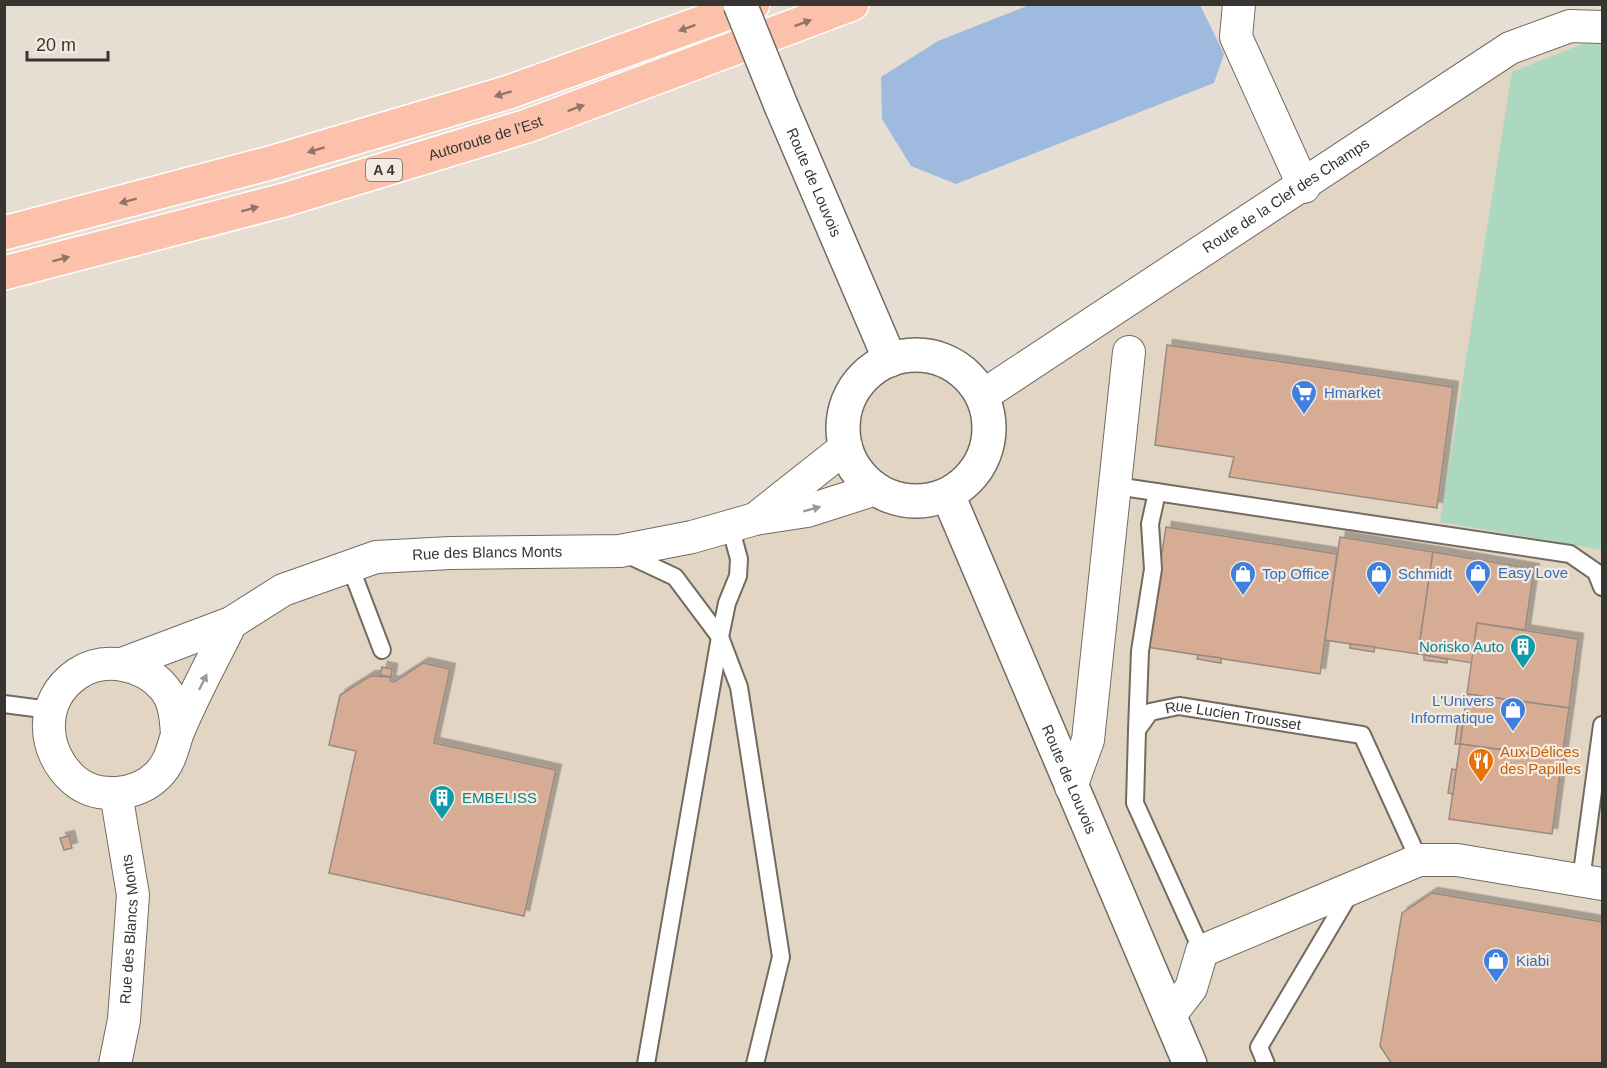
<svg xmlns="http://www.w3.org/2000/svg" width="1607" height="1068" font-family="Helvetica,sans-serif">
  <defs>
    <filter id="shadow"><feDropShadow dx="5.5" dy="-5.5" stdDeviation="0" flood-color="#0004"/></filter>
  </defs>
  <rect width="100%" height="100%" fill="#e7ded3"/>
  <path fill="#e2d5c3" d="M1602 27V1063L5 1064V704L50 710 56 697 376 557 730 526 846 447 843 431 847 405 857 386 872 370 890 360 912 355 933 357 953 365 970 379 982 396 1510 48Z"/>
  <path fill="#acd8bf" d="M1585 43H1602V550L1440 522 1512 72Z"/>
  <path fill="#9ebade" d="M1032 4 1200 5 1224 54 1214 83 956 184 911 166 882 119 881 77 938 41Z"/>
  <g fill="#d7ac94" stroke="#968a83" stroke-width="1.5" filter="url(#shadow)">
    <path d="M1167 345 1453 387 1437 508 1229 477 1234 457 1155 445Z"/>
    <path d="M1166 527 1337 554 1320 674 1147 647Z"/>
    <path d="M1340 537 1433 552 1418 654 1325 640Z"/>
    <path d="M1433 552 1534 569 1525 630 1477 623 1472 663 1418 654Z"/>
    <path d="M1477 623 1578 639 1569 708 1467 694Z"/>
    <path d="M1350 644 1375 647 1374 652 1350 648Z"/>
    <path d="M1198 655 1221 658V663L1197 659Z"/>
    <path d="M1424 655 1447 659V663L1424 660Z"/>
    <path d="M423 663 450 669 434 743 556 770 524 916 329 873 356 751 329 745 340 695 370 676 391 677 390 681 394 682Z"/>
    <path d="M382 667 392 669 391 677 380 675Z"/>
    <path d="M1467 694 1569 708 1562 758 1460 744Z"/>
    <path d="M1458 721 1463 722 1460 744H1455Z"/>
    <path d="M1460 744 1562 758 1552 834 1449 819Z"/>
    <path d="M1452 769 1456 770 1453 794 1448 793Z"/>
    <path d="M69 836 72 848 64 850 60 838Z"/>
    <path d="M1432 893 1602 922V1064H1392L1380 1046 1402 913Z"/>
  </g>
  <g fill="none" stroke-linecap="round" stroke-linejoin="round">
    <defs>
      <g id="service">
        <path d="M1116 486 1570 554 1596 572 1602 587"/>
        <path d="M626 554 675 577 720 637 739 687 781 957 755 1064"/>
        <path d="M350 566 382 650"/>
        <path d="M4 704 50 710"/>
        <path d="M1137 730 1140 651 1153 569 1150 524 1157 492"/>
        <path d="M1581 880 1602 725"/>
        <path id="s1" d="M1202 951 1135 803 1137 730 1150 712 1179 706 1362 735 1419 860"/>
        <path d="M646 1064 720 637 727 603 738 576 739 559 730 526"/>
        <path d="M1266 1064 1259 1047 1352 890"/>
      </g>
      <g id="minor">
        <path d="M1239 4 1236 37 1304 187"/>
        <path id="s2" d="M982 396 1510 48 1570 26 1602 27"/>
        <path d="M755 519 846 447"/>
        <path id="s3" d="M122 664 231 623 283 590 376 557 450 553 620 551 692 537 755 519 807 511 876 489"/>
        <path d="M177 735C176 719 175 701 164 688 143 663 104 656 77 674 38 701 42 752 74 780 97 800 137 796 158 775 170 763 172 750 177 735 192 697 213 660 231 623"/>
        <path d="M1071 787 1088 740 1129 352"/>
        <path d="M1170 1015 1191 988 1202 951 1419 860H1457L1602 884"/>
        <path id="s4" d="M115 1064 124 1020 133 895 116 793"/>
      </g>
      <g id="secondary">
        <path id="s5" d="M782 108 890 360"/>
        <circle cx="916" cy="428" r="73"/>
        <path id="s6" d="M948 495 1190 1064"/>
      </g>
      <g id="motorway">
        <path d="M4 233 270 163 509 92 753 4"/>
        <path id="s7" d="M4 273 284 200 527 126 852 4"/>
      </g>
    </defs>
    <use href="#service" stroke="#736b61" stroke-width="20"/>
    <use href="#minor" stroke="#736b61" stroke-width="34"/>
    <use href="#secondary" stroke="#736b61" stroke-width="36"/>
    <use href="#motorway" stroke="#fff" stroke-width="36"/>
    <use href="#service" stroke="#fff" stroke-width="16"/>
    <use href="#minor" stroke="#fff" stroke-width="32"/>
    <use href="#secondary" stroke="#fff" stroke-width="33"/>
    <use href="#motorway" stroke="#fbc1ab" stroke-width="33"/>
    <defs>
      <path id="secondary-bridge" d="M740 4 782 108"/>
    </defs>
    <use href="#secondary-bridge" stroke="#736b61" stroke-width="36" stroke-linecap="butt"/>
    <use href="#secondary-bridge" stroke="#fff" stroke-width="33"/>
  </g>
  <defs><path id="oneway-solid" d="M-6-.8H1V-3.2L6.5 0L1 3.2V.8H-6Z" transform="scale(1.5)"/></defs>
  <g fill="#907467">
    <use href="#oneway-solid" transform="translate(803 23) rotate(-21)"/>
    <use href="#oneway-solid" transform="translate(687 28) rotate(160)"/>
    <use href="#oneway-solid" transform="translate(503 94) rotate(163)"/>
    <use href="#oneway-solid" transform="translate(576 108) rotate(-20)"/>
    <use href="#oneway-solid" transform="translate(316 150) rotate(163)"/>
    <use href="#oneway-solid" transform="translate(128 201) rotate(165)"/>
    <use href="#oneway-solid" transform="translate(250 209) rotate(-15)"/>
    <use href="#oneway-solid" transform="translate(61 259) rotate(-15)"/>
  </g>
  <g fill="#9c9a98">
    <use href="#oneway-solid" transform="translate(812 509) rotate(-15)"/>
    <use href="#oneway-solid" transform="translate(203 682) rotate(-64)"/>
  </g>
  <defs>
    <symbol id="supermarket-pin" viewBox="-11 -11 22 30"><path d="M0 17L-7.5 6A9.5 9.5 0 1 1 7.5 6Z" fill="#3f7fe0" stroke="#f4ebe0"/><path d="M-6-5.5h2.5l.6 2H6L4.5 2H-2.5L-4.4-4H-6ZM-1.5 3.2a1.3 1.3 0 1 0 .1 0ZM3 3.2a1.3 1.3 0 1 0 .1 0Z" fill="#fff"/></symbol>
    <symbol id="shop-pin" viewBox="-11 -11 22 30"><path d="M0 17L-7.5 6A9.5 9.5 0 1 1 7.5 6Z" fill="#3f7fe0" stroke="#f4ebe0"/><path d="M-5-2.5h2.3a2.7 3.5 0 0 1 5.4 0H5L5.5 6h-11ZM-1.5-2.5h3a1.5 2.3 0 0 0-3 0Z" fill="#fff"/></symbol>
    <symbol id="building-pin" viewBox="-11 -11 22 30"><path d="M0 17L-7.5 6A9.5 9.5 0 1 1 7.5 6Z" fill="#0f9aa8" stroke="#f4ebe0"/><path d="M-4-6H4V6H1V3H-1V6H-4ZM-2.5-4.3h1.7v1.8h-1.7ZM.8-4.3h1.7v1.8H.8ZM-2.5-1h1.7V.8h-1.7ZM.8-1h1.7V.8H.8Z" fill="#fff"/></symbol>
    <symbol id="restaurant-pin" viewBox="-11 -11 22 30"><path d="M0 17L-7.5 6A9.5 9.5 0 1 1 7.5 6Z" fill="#e8710a" stroke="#f4ebe0"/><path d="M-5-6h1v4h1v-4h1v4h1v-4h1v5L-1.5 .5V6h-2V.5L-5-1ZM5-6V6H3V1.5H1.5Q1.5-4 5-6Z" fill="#fff"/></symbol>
  </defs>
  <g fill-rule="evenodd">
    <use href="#supermarket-pin" x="1289" y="378" width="30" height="40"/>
    <use href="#shop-pin" x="1463" y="558" width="30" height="40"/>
    <use href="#shop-pin" x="1228" y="559" width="30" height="40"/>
    <use href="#shop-pin" x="1364" y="559" width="30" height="40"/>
    <use href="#building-pin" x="1508" y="632" width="30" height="40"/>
    <use href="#shop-pin" x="1498" y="695" width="30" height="40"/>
    <use href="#restaurant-pin" x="1466" y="746" width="30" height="40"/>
    <use href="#building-pin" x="427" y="783" width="30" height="40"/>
    <use href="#shop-pin" x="1481" y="946" width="30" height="40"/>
  </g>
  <g text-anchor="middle" stroke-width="4.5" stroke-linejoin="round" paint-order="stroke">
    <rect fill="#f4ebe0" stroke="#706c65" stroke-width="1.5" x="366" y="159" width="36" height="22" rx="4.5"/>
    <g font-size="14" font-weight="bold" fill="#383530">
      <text x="384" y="175">A 4</text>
    </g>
    <g font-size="15" fill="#383530" stroke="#f4ebe0">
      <text dy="5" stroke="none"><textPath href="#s7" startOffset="500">Autoroute de l’Est</textPath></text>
      <text dy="5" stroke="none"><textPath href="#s5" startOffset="81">Route de Louvois</textPath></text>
      <text dy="5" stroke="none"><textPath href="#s2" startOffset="364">Route de la Clef des Champs</textPath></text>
      <text dy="5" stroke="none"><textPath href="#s3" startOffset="388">Rue des Blancs Monts</textPath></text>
      <text dy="5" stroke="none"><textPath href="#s1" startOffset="342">Rue Lucien Trousset</textPath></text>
      <text dy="5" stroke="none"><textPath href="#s6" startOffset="309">Route de Louvois</textPath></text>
      <text dy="5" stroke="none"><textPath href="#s4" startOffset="136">Rue des Blancs Monts</textPath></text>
    </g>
    <g font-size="15" fill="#366cbe" stroke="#f4ebe0" text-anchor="start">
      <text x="1324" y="398">Hmarket</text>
      <text x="1498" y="578">Easy Love</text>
      <text x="1262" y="579">Top Office</text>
      <text x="1398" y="579">Schmidt</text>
      <text x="1494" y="706" text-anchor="end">L'Univers<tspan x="1494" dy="17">Informatique</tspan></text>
      <text x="1516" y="966">Kiabi</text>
    </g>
    <g font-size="15" fill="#0d838f" stroke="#f4ebe0" text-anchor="end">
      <text x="1504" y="652">Norisko Auto</text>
      <text x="462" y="803" text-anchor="start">EMBELISS</text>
    </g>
    <g font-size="15" fill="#c56008" stroke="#f4ebe0" text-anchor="start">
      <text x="1500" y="757">Aux Délices<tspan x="1500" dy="17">des Papilles</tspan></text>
    </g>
  </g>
  <rect width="1607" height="1068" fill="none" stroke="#383530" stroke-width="12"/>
  <path d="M27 51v9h81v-9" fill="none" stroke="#383530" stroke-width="3"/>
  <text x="36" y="51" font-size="18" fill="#383530" stroke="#f4ebe0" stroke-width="4.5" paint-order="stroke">20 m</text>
</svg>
